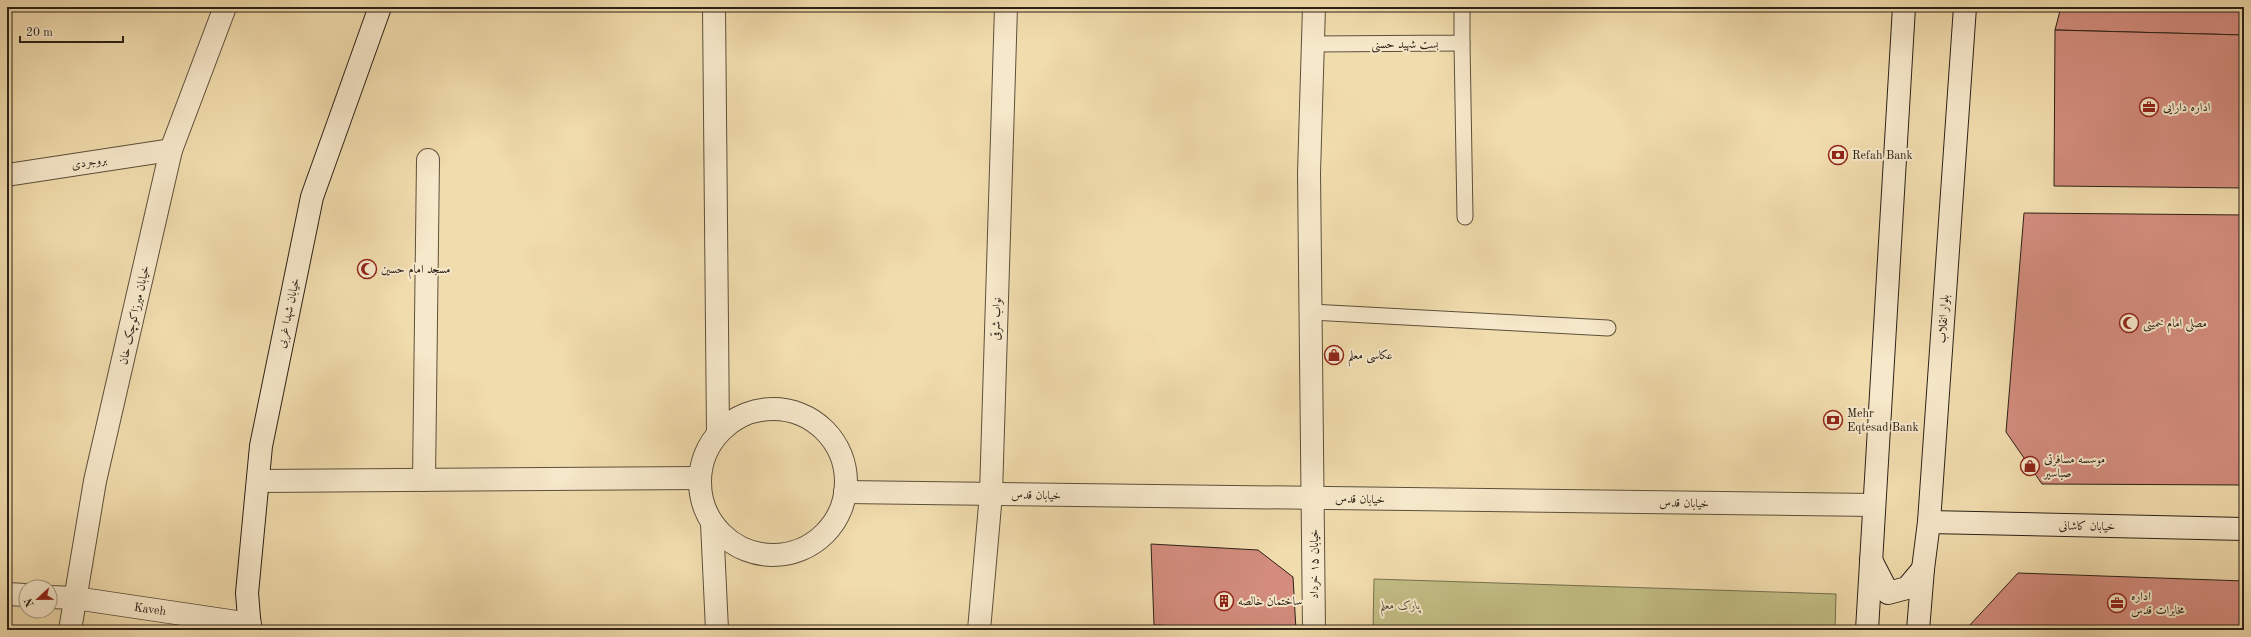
<svg xmlns="http://www.w3.org/2000/svg" width="2251" height="637" font-family="'Old Standard TT',Amiri,serif">
  <rect width="100%" height="100%" fill="#f1dcad"/>
  <filter id="stains"><feTurbulence type="fractalNoise" baseFrequency=".005" numOctaves="4"/><feColorMatrix values="0 0 0 0 .2 0 0 0 0 .09 0 0 0 0 .02 0 0 0 .5 -.17"/></filter>
  <radialGradient id="worn" r=".72"><stop offset=".6" stop-color="#630" stop-opacity="0"/><stop offset="1" stop-color="#630" stop-opacity=".3"/></radialGradient>
  <path fill="#c2be85" stroke="#77704e" d="M1374 579 1836 594 1835 630H1373Z"/>
  <g fill="#d38c7d" stroke="#2c2117">
    <path d="M2061 7H2244V35L2055 30Z"/>
    <path d="M2055 30 2244 35V188L2054 186Z"/>
    <path d="M2024 213 2244 215V485L2042 484 2006 432Z"/>
    <path d="M1151 544 1258 550 1293 577 1296 630 1154 625Z"/>
    <path d="M2018 573 2244 581V630H1970L1969 626Z"/>
  </g>
  <g fill="none" stroke-linecap="round" stroke-linejoin="round">
    <defs>
      <g id="service">
        <path d="M1462 43 1465 217"/>
        <path d="M1313 44 1462 43V7"/>
        <path d="M1311 312 1608 328"/>
      </g>
      <g id="minor">
        <path d="M714 7 718 433"/>
        <path d="M1314 7 1309 173 1314 630"/>
        <path d="M7 175 171 150"/>
        <circle cx="773" cy="482" r="73"/>
        <path d="M424 480 428 160"/>
        <path d="M258 481 700 478"/>
        <path d="M845 492 1874 505"/>
        <path d="M712 523 717 630"/>
        <path d="M7 594 26 595"/>
        <path d="M50 597 75 598 250 624"/>
        <path d="M70 630 95 481 171 150 225 7"/>
        <path d="M979 630 991 494 1006 7"/>
      </g>
      <g id="secondary">
        <path d="M1929 522 2244 529"/>
        <path d="M1871 560 1888 593 1907 588 1923 569"/>
        <path d="M250 630 247 593 261 446 312 197 380 7"/>
        <path d="M1867 630 1904 7"/>
        <path d="M1918 630 1923 569 1929 522 1965 7"/>
      </g>
    </defs>
    <use href="#service" stroke="#5d503c" stroke-width="17"/>
    <use href="#minor" stroke="#5d503c" stroke-width="24"/>
    <use href="#secondary" stroke="#2c2117" stroke-width="24"/>
    <use href="#service" stroke="#f6e8ca" stroke-width="15"/>
    <use href="#minor" stroke="#f6e8ca" stroke-width="22"/>
    <use href="#secondary" stroke="#f6e8ca" stroke-width="22"/>
  </g>
  <defs>
    <symbol id="office-ring" viewBox="-11 -11 22 22"><circle r="9.5" fill="#f6e8ca" stroke="#8f2418" stroke-width="1.5"/><path d="M-6-3h4V-5.5h4V-3h4V5H-6ZM-1-4.5V-3h2v-1.5ZM-6 0V1H6V0Z" fill="#8f2418"/></symbol>
    <symbol id="bank-ring" viewBox="-11 -11 22 22"><circle r="9.5" fill="#f6e8ca" stroke="#8f2418" stroke-width="1.5"/><path d="M-6-4H6V4H-6ZM0-2.3a2.3 2.3 0 1 0 0 4.6a2.3 2.3 0 1 0 0-4.6Z" fill="#8f2418"/></symbol>
    <symbol id="mosque-ring" viewBox="-11 -11 22 22"><circle r="9.5" fill="#f6e8ca" stroke="#8f2418" stroke-width="1.5"/><path d="M3.5-4.9A6 6 0 1 0 3.5 4.9A5 5 0 1 1 3.5-4.9Z" fill="#8f2418"/></symbol>
    <symbol id="shop-ring" viewBox="-11 -11 22 22"><circle r="9.5" fill="#f6e8ca" stroke="#8f2418" stroke-width="1.5"/><path d="M-5-2.5h2.3a2.7 3.5 0 0 1 5.4 0H5L5.5 6h-11ZM-1.5-2.5h3a1.5 2.3 0 0 0-3 0Z" fill="#8f2418"/></symbol>
    <symbol id="building-ring" viewBox="-11 -11 22 22"><circle r="9.5" fill="#f6e8ca" stroke="#8f2418" stroke-width="1.5"/><path d="M-4-6H4V6H1V3H-1V6H-4ZM-2.5-4.3h1.7v1.8h-1.7ZM.8-4.3h1.7v1.8H.8ZM-2.5-1h1.7V.8h-1.7ZM.8-1h1.7V.8H.8Z" fill="#8f2418"/></symbol>
  </defs>
  <g fill-rule="evenodd">
    <use href="#office-ring" x="2138" y="96" width="22" height="22"/>
    <use href="#bank-ring" x="1827" y="144" width="22" height="22"/>
    <use href="#mosque-ring" x="356" y="258" width="22" height="22"/>
    <use href="#mosque-ring" x="2118" y="312" width="22" height="22"/>
    <use href="#shop-ring" x="1323" y="344" width="22" height="22"/>
    <use href="#bank-ring" x="1822" y="409" width="22" height="22"/>
    <use href="#shop-ring" x="2019" y="455" width="22" height="22"/>
    <use href="#building-ring" x="1213" y="590" width="22" height="22"/>
    <use href="#office-ring" x="2106" y="592" width="22" height="22"/>
  </g>
  <g text-anchor="middle" stroke-width="4" stroke-linejoin="round" paint-order="stroke">
    <g font-size="12" fill="#2c2117" stroke="#f6e8ca">
      <text x="1405" y="48">بست شهید حسنی</text>
      <text transform="translate(89 162) rotate(-9)" y="4">بروجردی</text>
      <text transform="translate(288 313) rotate(-78)" y="4">خیابان شهدا غربی</text>
      <text transform="translate(134 315) rotate(-77)" y="4">خیابان میرزاکوچک خان</text>
      <text transform="translate(996 319) rotate(-88)" y="4">نواب شرقی</text>
      <text transform="translate(1943 319) rotate(-86)" y="4">بلوار انقلاب</text>
      <text transform="translate(1036 495) rotate(1)" y="4">خیابان قدس</text>
      <text transform="translate(1360 499) rotate(1)" y="4">خیابان قدس</text>
      <text transform="translate(1684 503) rotate(1)" y="4">خیابان قدس</text>
      <text transform="translate(2087 526) rotate(1)" y="4">خیابان کاشانی</text>
      <text transform="translate(1314 564) rotate(-90)" y="4">خیابان ۱۵ خرداد</text>
      <text transform="translate(150 609) rotate(8)" y="4">Kaveh</text>
    </g>
    <g font-size="12" fill="#2c2117" stroke="#f6e8ca" text-anchor="start">
      <text x="2163" y="111">اداره دارایی</text>
      <text x="1852" y="159">Refah Bank</text>
      <text x="381" y="273">مسجد امام حسین</text>
      <text x="2143" y="327">مصلی امام خمینی</text>
      <text x="1348" y="359">عکاسی معلم</text>
      <text x="1847" y="417">Mehr<tspan x="1847" dy="14">Eqtesad Bank</tspan></text>
      <text x="2044" y="463">موسسه مسافرتی<tspan x="2044" dy="14">صباسیر</tspan></text>
      <text x="2131" y="600">اداره<tspan x="2131" dy="14">مخابرات قدس</tspan></text>
      <text x="1238" y="605">ساختمان خالصه</text>
    </g>
    <g font-size="12" font-style="italic" fill="#595038" stroke="#f6e8ca">
      <text x="1400" y="609">پارک معلم</text>
    </g>
  </g>
  <rect width="2251" height="637" fill="none" stroke="#f1dcad" stroke-width="24"/>
  <rect x="8" y="8" width="2235" height="621" fill="none" stroke="#2c2117" stroke-width="2"/>
  <rect x="12" y="12" width="2227" height="613" fill="none" stroke="#2c2117"/>
  <g transform="translate(38 599) rotate(248)"><circle r="19" fill="#f6e8ca" stroke="#a59882"/>
  <path d="M0-3L7 15L0 10L-7 15Z" fill="#8f2418"/>
  <text y="-6" font-size="11" font-weight="bold" text-anchor="middle" fill="#2c2117">N</text>
  </g>
  <path d="M20 36v6h103v-6" fill="none" stroke="#2c2117" stroke-width="2"/>
  <text x="26" y="36" font-size="12" fill="#2c2117" stroke="#f6e8ca" stroke-width="3" paint-order="stroke">20 m</text>
  <rect width="100%" height="100%" filter="url(#stains)"/>
  <rect width="100%" height="100%" fill="url(#worn)"/>
</svg>
